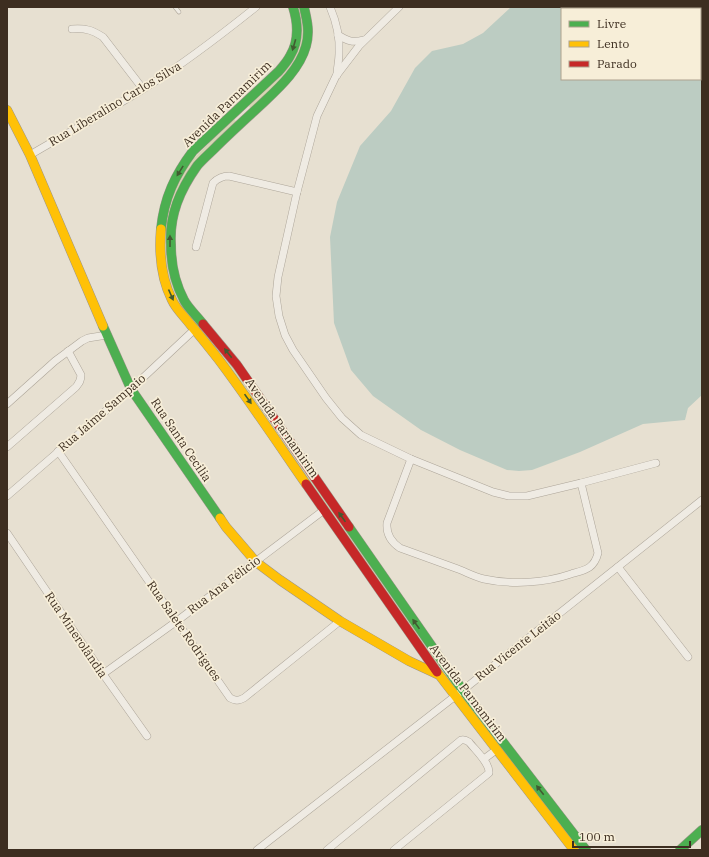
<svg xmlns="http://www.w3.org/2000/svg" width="709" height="857" font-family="'IBM Plex Serif',serif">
  <rect width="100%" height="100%" fill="#e7e0d1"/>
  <g fill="#d6d7b3">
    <path d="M295 7H300L303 18V44L292 70 251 110 249 106 288 66Z"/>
    <path d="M234 119 237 122 176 194 169 273 174 290 177 298 223 352 440 666 437 667 174 301 161 246 172 192 188 165 198 154Z"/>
  </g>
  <path fill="#bcccc2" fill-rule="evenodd" d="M511 7H702V395L688 408 685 420 643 424 580 452 532 470 519 471 507 470 460 450 421 430 373 396 351 370 334 323 330 237 337 202 360 146 391 111 415 68 432 51 463 44 483 33ZM562 9H700V79H562Z"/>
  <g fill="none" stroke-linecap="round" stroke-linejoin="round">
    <defs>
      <path id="lane" d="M175 7 179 12"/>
      <g id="street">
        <path d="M330 7C336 21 340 38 339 53 339 61 337 68 337 75"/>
        <path d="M399 7 359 46 336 76 317 116 297 192 278 277 276 296 279 316 285 335 293 350 326 398 342 418 361 435 411 459 493 492 509 496H527L581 483 656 463"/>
        <path d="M72 29C86 28 92 30 103 37L143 89"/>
        <path d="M338 35C348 41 352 43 364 40"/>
        <path d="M30 155C69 132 110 110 148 86 186 62 221 35 256 7"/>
        <path d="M196 247 213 183C218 178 222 176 229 176L297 192"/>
        <path d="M7 404 55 361 82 341 88 338 107 335"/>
        <path d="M7 447 76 387C79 383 81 381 81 375L68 351"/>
        <path d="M58 451 230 698C236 701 238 701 244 698L340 621"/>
        <path d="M411 459 387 523C386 534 391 542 400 548 419 555 439 562 458 569 466 572 475 577 484 579 511 585 545 583 571 574 585 570 594 569 598 553L581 483"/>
        <path d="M7 496 131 389 195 329"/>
        <path d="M7 533 103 674 147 736"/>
        <path d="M618 567 688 657"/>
        <path d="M103 674 177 621 324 510"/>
        <path d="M484 759 496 750"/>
        <path d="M257 850 463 690 702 500"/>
        <path d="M327 850 461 740C464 739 466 740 469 742 475 750 490 763 489 773L394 850"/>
      </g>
      <g id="fast">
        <path d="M161 229C164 198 175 175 193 151L279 71C283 66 287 62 290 56 299 41 298 23 293 7"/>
        <path d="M203 324C197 316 188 308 184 300 175 283 171 263 171 245 169 215 180 190 197 166 202 160 209 154 214 149 231 132 248 117 265 101 281 86 300 68 306 46 310 32 307 20 304 7"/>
        <path d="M103 326 131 389 220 518"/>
        <path d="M349 527 456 681 586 850"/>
        <path d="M680 850 702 830"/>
      </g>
      <g id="slow">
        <path d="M7 110 30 155 103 326"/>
        <path d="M161 229C159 252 161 278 172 300 176 309 184 316 190 324 200 336 209 347 219 360 249 400 277 442 306 484"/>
        <path d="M220 518 226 527 256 562 280 580 340 621 409 661 437 674"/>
        <path d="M437 672 574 850"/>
      </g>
      <g id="jam">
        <path d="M203 324 237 365 349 527"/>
        <path d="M306 484 437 672"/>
      </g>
    </defs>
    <use href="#lane" stroke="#ada599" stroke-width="4.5"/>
    <use href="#street" stroke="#ada599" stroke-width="8"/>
    <use href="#fast" stroke="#9c958a" stroke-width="10"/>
    <use href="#slow" stroke="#9c958a" stroke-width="10"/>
    <use href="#jam" stroke="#9c958a" stroke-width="10"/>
    <use href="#lane" stroke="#efebe3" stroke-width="3.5"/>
    <use href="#street" stroke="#efebe3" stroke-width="7"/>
    <use href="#fast" stroke="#4caf50" stroke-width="9"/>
    <use href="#slow" stroke="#ffc107" stroke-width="9"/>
    <use href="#jam" stroke="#c62828" stroke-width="9"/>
  </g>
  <defs><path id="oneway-solid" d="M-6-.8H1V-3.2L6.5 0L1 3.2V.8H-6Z"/></defs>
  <g fill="#425b31">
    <use href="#oneway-solid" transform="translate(294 45) rotate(106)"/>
    <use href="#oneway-solid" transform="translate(180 171) rotate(122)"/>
    <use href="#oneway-solid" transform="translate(170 241) rotate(-90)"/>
    <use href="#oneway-solid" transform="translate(171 295) rotate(66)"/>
    <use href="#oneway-solid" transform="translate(228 353) rotate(-128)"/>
    <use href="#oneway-solid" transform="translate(248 399) rotate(55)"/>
    <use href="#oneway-solid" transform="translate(342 517) rotate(-125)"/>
    <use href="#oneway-solid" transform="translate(416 624) rotate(-125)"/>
    <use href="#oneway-solid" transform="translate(540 790) rotate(-128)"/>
  </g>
  <g text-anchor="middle" stroke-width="3.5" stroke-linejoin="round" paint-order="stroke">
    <g font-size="12" fill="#3d2e20" stroke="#f7eed8">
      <text transform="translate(115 104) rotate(-31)" y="4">Rua Liberalino Carlos Silva</text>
      <text transform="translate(227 104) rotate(-44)" y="4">Avenida Parnamirim</text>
      <text transform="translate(102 413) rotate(-41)" y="4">Rua Jaime Sampaio</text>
      <text transform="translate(282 428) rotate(55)" y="4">Avenida Parnamirim</text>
      <text transform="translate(181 440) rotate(56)" y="4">Rua Santa Cecilia</text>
      <text transform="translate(224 585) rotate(-37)" y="4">Rua Ana Félicio</text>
      <text transform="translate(184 631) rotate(55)" y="4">Rua Salete Rodrigues</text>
      <text transform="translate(76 635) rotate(56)" y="4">Rua Minerolândia</text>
      <text transform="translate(518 646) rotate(-38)" y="4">Rua Vicente Leitão</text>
      <text transform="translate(468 693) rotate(53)" y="4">Avenida Parnamirim</text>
    </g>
  </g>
  <rect width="709" height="857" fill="none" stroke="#3d2e20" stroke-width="16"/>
  <rect x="561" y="8" width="140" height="72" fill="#f7eed8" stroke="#ada18e"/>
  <rect x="569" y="21" width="20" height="6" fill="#4caf50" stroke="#ada18e"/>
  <text x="597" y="28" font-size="12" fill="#3d2e20">Livre</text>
  <rect x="569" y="41" width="20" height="6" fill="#ffc107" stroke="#ada18e"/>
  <text x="597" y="48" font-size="12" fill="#3d2e20">Lento</text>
  <rect x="569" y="61" width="20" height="6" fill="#c62828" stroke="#ada18e"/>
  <text x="597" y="68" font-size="12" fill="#3d2e20">Parado</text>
  <path d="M573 841v6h117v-6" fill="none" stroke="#3d2e20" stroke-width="2"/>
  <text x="579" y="841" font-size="12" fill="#3d2e20" stroke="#f7eed8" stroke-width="3" paint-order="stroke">100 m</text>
</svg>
